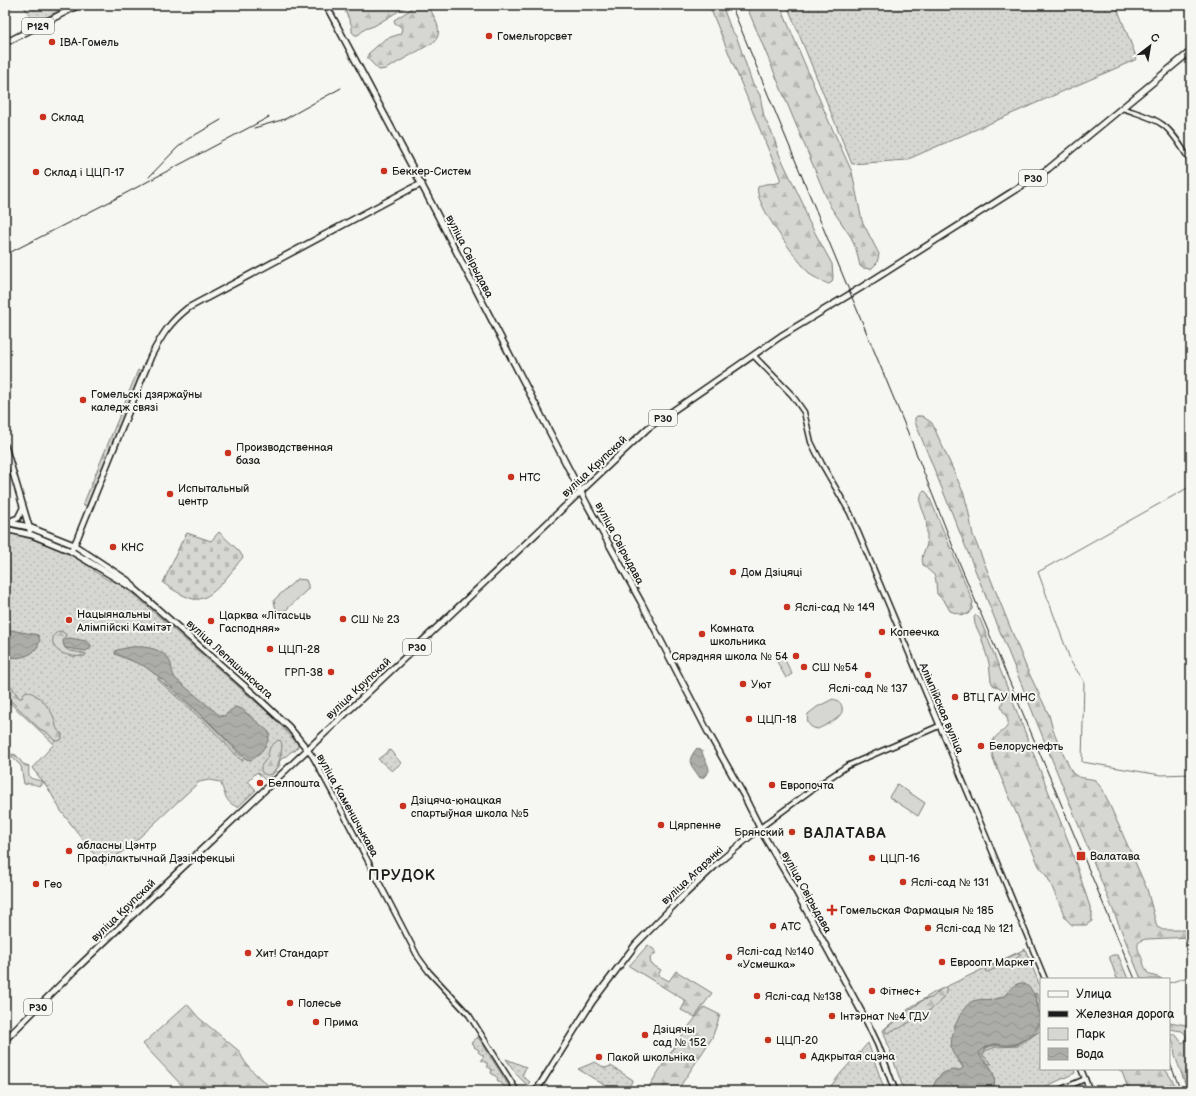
<svg xmlns="http://www.w3.org/2000/svg" width="1196" height="1096" font-family="'Balsamiq Sans',sans-serif">
  <defs>
    <pattern id="green-dots" width="8" height="8" patternUnits="userSpaceOnUse"><rect width="8" height="8" fill="#d6d6d2"/><path d="M2 2h.1M6 6h.1" fill="none" stroke="#b7b7b4" stroke-width="1.8" stroke-linecap="round"/></pattern>
    <pattern id="forest-firs" width="22" height="20" patternUnits="userSpaceOnUse"><rect width="22" height="20" fill="#d6d6d2"/><path d="M5 1l3.5 6h-7zM16 11l3.5 6h-7z" fill="#b7b7b4"/></pattern>
    <pattern id="cemetery-stones" width="16" height="16" patternUnits="userSpaceOnUse"><rect width="16" height="16" fill="#d6d6d2"/><path d="M2 7V4a2 2 0 0 1 4 0v3zM10 15v-3a2 2 0 0 1 4 0v3z" fill="#b7b7b4"/></pattern>
    <pattern id="water-waves" width="16" height="10" patternUnits="userSpaceOnUse"><rect width="16" height="10" fill="#acaca9"/><path d="M0 5q4-4 8 0t8 0" fill="none" stroke="#939391"/></pattern>
  </defs>
  <rect width="100%" height="100%" fill="#f6f6f2"/>
  <filter id="ink" filterUnits="userSpaceOnUse"><feTurbulence type="fractalNoise" baseFrequency=".025" numOctaves="2"/><feDisplacementMap in="SourceGraphic" scale="8" xChannelSelector="R" yChannelSelector="G"/><feConvolveMatrix kernelMatrix="1 2 1 2 8 2 1 2 1" color-interpolation-filters="sRGB"/></filter>
  <g filter="url(#ink)">
    <g fill="url(#green-dots)" stroke="#797977">
      <path d="M23 5H64L58 11 35 23 33 22Z"/>
      <path d="M787 5H1116L1137 59 906 160 852 164Z"/>
      <path d="M5 532C35 539 67 549 93 567L94 571 108 580C117 580 126 589 133 594L273 717 297 743 298 746 295 751H292L285 757 284 756 279 762 280 765 274 773 266 781 257 772 248 781 256 790 238 807C224 803 225 791 220 782L209 780 199 782 129 847 104 865 97 858 61 811 48 788 32 768 54 744 10 703 5 708Z"/>
      <path d="M390 750 401 763 392 771 378 759Z"/>
      <path d="M1025 949 1041 988V1069H1074L1075 1073 1036 1091H993C995 1085 993 1074 991 1068 988 1061 977 1060 980 1051 994 1039 1003 1048 1015 1044 1020 1043 1025 1039 1029 1037 1037 1031 1040 1023 1039 1013 1037 1002 1030 978 1015 985 1010 987 1008 994 1002 997 994 1001 983 999 975 1001L956 1058 963 1067 962 1070C943 1072 939 1072 931 1091H904L883 1030 911 1007 935 992Z"/>
      <path d="M1113 955H1117L1119 957 1128 979H1117L1110 959V956Z"/>
      <path d="M478 1037 511 1089 510 1091 506 1090 503 1085 497 1080 498 1078 491 1073 492 1070 486 1066 488 1064 481 1060 484 1056 478 1052 479 1050 474 1047 475 1046 471 1043Z"/>
      <path d="M868 1043 885 1091H827L841 1073Z"/>
      <path d="M506 1059 526 1067 522 1076 530 1082 527 1085 517 1075Z"/>
      <path d="M595 1062 605 1068 611 1066 633 1080 626 1091H614L578 1069Z"/>
    </g>
    <g fill="url(#forest-firs)" stroke="#797977">
      <path d="M345 5H428C433 16 445 31 434 42L386 69 379 70 368 59V54L385 39 400 34 402 29 400 26 395 23 394 20 410 10 411 6H407L374 26 365 29 358 35H355L352 32V26L346 13Z"/>
      <path d="M709 5H722L731 29 737 38 752 82 760 95 764 117 773 135 779 154 803 204 808 220 832 264 833 277 832 282 829 284C827 284 812 276 811 275 799 263 752 201 758 187 765 182 773 185 780 182V178Z"/>
      <path d="M746 5H780L827 117 852 172 862 221 879 254 877 263 871 269 863 268 860 266 856 249 851 237 830 206Z"/>
      <path d="M138 370 141 372 87 506 83 505Z"/>
      <path d="M917 416H922L932 423 964 494 968 509 973 535 1027 669 1049 715 1053 730 1071 771C1078 780 1086 777 1095 780L1103 790 1147 889 1157 927 1163 930H1191V937L1147 939C1131 941 1140 952 1143 961 1144 966 1145 969 1148 973 1152 977 1158 976 1162 979H1141L915 422V418Z"/>
      <path d="M925 491 928 494 973 602 972 609 968 614 962 615 950 611 945 602 937 594 936 582 935 576 923 565C920 552 927 551 927 541 927 535 927 526 926 519 923 508 918 506 922 492Z"/>
      <path d="M976 615 980 619 1069 843 1092 913V921L1086 925H1072L1066 919 1048 878 1039 866 994 761C984 730 1009 736 1008 721 1007 716 1003 712 1001 707L1005 694 1002 690 993 685 991 681 989 663 981 637 975 624 974 617Z"/>
      <path d="M59 631 63 632 66 635 63 641 65 648 70 651 84 653 86 654 85 656C74 658 50 654 53 638 54 634 56 633 59 631Z"/>
      <path d="M158 678 210 724 243 758V761L241 760 208 725 158 680Z"/>
      <path d="M5 683 12 687 19 698H22L24 693 27 691C38 694 50 707 54 718 57 726 54 728 62 734V739L58 741 54 740 47 732 40 729 11 701 7 700 5 702Z"/>
      <path d="M278 740 281 741C285 750 274 787 261 771V766L267 758 270 747Z"/>
      <path d="M12 754 16 755 23 764 29 766C28 780 29 778 42 781V785C37 787 36 784 32 784 28 783 27 785 24 784L21 766 12 757Z"/>
      <path d="M648 945 657 952 650 958 651 964 661 970 658 975 669 981 676 971 712 993 695 1017 681 1010 686 1001 629 966Z"/>
      <path d="M1018 953 1021 954 1020 956C1010 963 998 966 988 972L985 971 986 968Z"/>
      <path d="M945 987 947 989 945 995 936 1006 900 1028 893 1030 888 1033 885 1032 886 1028 923 1000 932 998 940 990Z"/>
      <path d="M1035 993 1037 994 1041 1005V1029L1040 1031 1018 1046 996 1047 985 1051 983 1055 992 1064H989L981 1055 984 1049 994 1045H1016L1036 1033 1039 1027 1041 1019Z"/>
      <path d="M187 1004 199 1018 239 1051C246 1068 261 1079 275 1091H187L143 1044Z"/>
      <path d="M704 1007 720 1015 712 1038 677 1091H646L682 1035Z"/>
      <path d="M1170 1022 1191 1026V1091H1188L1175 1056 1174 1044 1171 1037 1172 1034H1175L1182 1043 1186 1041V1035L1182 1031 1169 1029Z"/>
      <path d="M1118 1069H1165L1173 1081 1177 1091H1129L1122 1072Z"/>
    </g>
    <path fill="url(#cemetery-stones)" stroke="#797977" d="M219 532 239 551 243 557C232 570 212 603 193 599 182 596 172 589 163 583L181 543 187 533 211 541Z"/>
    <g fill="#d6d6d2" stroke="#797977">
      <path d="M297 579 306 580 308 585V589L286 610 283 611 277 610 275 606 274 600Z"/>
      <path d="M782 654 792 674 786 678 775 658Z"/>
      <path d="M833 699C837 700 841 702 842 707 845 718 825 725 818 729 809 728 806 722 808 714L817 707Z"/>
      <path d="M897 784 925 803 918 816 889 797Z"/>
    </g>
    <g fill="url(#water-waves)" stroke="#727271">
      <path d="M5 629 38 635 40 640C36 657 20 659 5 657Z"/>
      <path d="M70 638 86 641 91 645V648L86 651 66 648C63 646 62 642 65 639Z"/>
      <path d="M131 647C145 646 165 648 171 664 172 669 172 674 176 679L219 715 224 716 235 707 242 709 269 732C271 742 260 754 252 760L246 759 206 719 163 680 144 666 115 654V652L117 650Z"/>
      <path d="M697 748 702 751C703 759 709 763 709 771L704 777 700 778C691 764 685 763 697 748Z"/>
      <path d="M1023 983C1030 986 1034 993 1036 1000 1042 1018 1041 1030 1024 1039 1020 1041 1017 1044 1013 1045 1000 1046 991 1041 980 1051 976 1062 1001 1065 993 1091H931C936 1079 940 1071 954 1070 958 1070 960 1071 963 1068 962 1061 954 1058 952 1051 948 1038 960 1007 973 1001 982 998 991 1001 1000 998 1010 994 1011 983 1023 983Z"/>
    </g>
    <g fill="none" stroke-linecap="round" stroke-linejoin="round">
      <g stroke="#727271" stroke-width="1">
        <path d="M1190 213 1191 215"/>
        <path d="M1191 486 1038 572 1071 662 1084 681 1082 762 1161 775 1191 774"/>
        <path d="M1169 983 1191 976"/>
      </g>
      <defs>
        <g id="minor">
          <path d="M1122 108C1135 113 1151 116 1163 125 1175 134 1183 150 1191 162"/>
          <path d="M754 356 792 395 804 412 811 442 822 464 850 513 976 812 1045 979"/>
          <path d="M307 749 313 757 332 792 418 957 429 972 469 1015 517 1091"/>
          <path d="M760 828 814 788 847 766 939 726"/>
          <path d="M1081 1069 1090 1091"/>
          <path d="M1057 1091 1085 1079"/>
        </g>
        <g id="major">
          <path d="M326 5 425 191 588 506 641 602 708 732 743 794 764 836 791 882 867 1022 878 1045 895 1091"/>
          <path d="M5 43 79 5"/>
          <path d="M5 446 30 530"/>
          <path d="M5 522 29 527 74 545 130 582 135 589 256 696 289 727 307 749"/>
          <path d="M8 522 18 518 23 508"/>
          <path d="M5 529 32 535 71 551 134 589"/>
          <path d="M71 551 77 539 151 356C162 335 169 323 188 308L412 188 422 184"/>
          <path d="M5 1040 76 969 181 869 648 428 781 336 862 287 1048 169 1191 51"/>
          <path d="M536 1091 592 1002 636 944 683 896 719 862 760 828"/>
        </g>
      </defs>
      <use href="#minor" stroke="#1c1c1c" stroke-width="7"/>
      <use href="#major" stroke="#1c1c1c" stroke-width="8"/>
      <use href="#minor" stroke="#f6f6f2" stroke-width="4"/>
      <use href="#major" stroke="#f6f6f2" stroke-width="5"/>
      <g stroke="#1c1c1c" stroke-width="1">
        <path d="M731 5 911 440 959 562 1135 979"/>
        <path d="M254 128 285 119 341 88"/>
        <path d="M149 177 177 148 188 139 221 120"/>
        <path d="M5 255 113 200 269 117"/>
        <path d="M1169 1061 1181 1091"/>
      </g>
    </g>
  </g>
  <g fill="#c8321e" stroke="#f6f6f2" stroke-width="1.5">
    <circle cx="489" cy="36" r="4"/>
    <circle cx="52" cy="42" r="4"/>
    <circle cx="43" cy="117" r="4"/>
    <circle cx="384" cy="171" r="4"/>
    <circle cx="36" cy="172" r="4"/>
    <circle cx="83" cy="400" r="4"/>
    <circle cx="228" cy="453" r="4"/>
    <circle cx="511" cy="477" r="4"/>
    <circle cx="170" cy="494" r="4"/>
    <circle cx="113" cy="547" r="4"/>
    <circle cx="733" cy="572" r="4"/>
    <circle cx="787" cy="607" r="4"/>
    <circle cx="343" cy="619" r="4"/>
    <circle cx="69" cy="620" r="4"/>
    <circle cx="211" cy="621" r="4"/>
    <circle cx="882" cy="632" r="4"/>
    <circle cx="702" cy="634" r="4"/>
    <circle cx="270" cy="649" r="4"/>
    <circle cx="796" cy="656" r="4"/>
    <circle cx="804" cy="667" r="4"/>
    <circle cx="331" cy="672" r="4"/>
    <circle cx="868" cy="675" r="4"/>
    <circle cx="743" cy="684" r="4"/>
    <circle cx="955" cy="697" r="4"/>
    <circle cx="749" cy="719" r="4"/>
    <circle cx="981" cy="746" r="4"/>
    <circle cx="260" cy="783" r="4"/>
    <circle cx="772" cy="785" r="4"/>
    <circle cx="403" cy="806" r="4"/>
    <circle cx="661" cy="825" r="4"/>
    <circle cx="792" cy="832" r="4"/>
    <circle cx="69" cy="851" r="4"/>
    <rect x="1076" y="851" width="10" height="10" rx="2"/>
    <circle cx="872" cy="858" r="4"/>
    <circle cx="903" cy="882" r="4"/>
    <circle cx="36" cy="884" r="4"/>
    <path d="M830 904h4v4h4v4h-4v4h-4v-4h-4v-4h4z"/>
    <circle cx="773" cy="926" r="4"/>
    <circle cx="928" cy="928" r="4"/>
    <circle cx="248" cy="953" r="4"/>
    <circle cx="729" cy="957" r="4"/>
    <circle cx="942" cy="962" r="4"/>
    <circle cx="872" cy="991" r="4"/>
    <circle cx="757" cy="996" r="4"/>
    <circle cx="290" cy="1003" r="4"/>
    <circle cx="832" cy="1016" r="4"/>
    <circle cx="316" cy="1022" r="4"/>
    <circle cx="645" cy="1035" r="4"/>
    <circle cx="768" cy="1040" r="4"/>
    <circle cx="803" cy="1056" r="4"/>
    <circle cx="599" cy="1057" r="4"/>
  </g>
  <g text-anchor="middle" stroke-width="4" stroke-linejoin="round" paint-order="stroke">
    <g fill="#f6f6f2" stroke="#5d5d5c" stroke-width="1">
      <rect x="22" y="18" width="32" height="16" rx="3"/>
      <rect x="1019" y="170" width="28" height="16" rx="3"/>
      <rect x="649" y="410" width="28" height="16" rx="3"/>
      <rect x="403" y="639" width="28" height="16" rx="3"/>
      <rect x="24" y="999" width="28" height="16" rx="3"/>
    </g>
    <g font-size="10" font-weight="bold" fill="#1c1c1c">
      <text x="38" y="30">Р129</text>
      <text x="1033" y="182">Р30</text>
      <text x="663" y="422">Р30</text>
      <text x="417" y="651">Р30</text>
      <text x="38" y="1011">Р30</text>
    </g>
    <g font-size="11" fill="#1c1c1c" stroke="#f6f6f2" text-anchor="start">
      <text x="497" y="40">Гомельгорсвет</text>
      <text x="60" y="46">IBA-Гомель</text>
      <text x="51" y="121">Склад</text>
      <text x="392" y="175">Беккер-Систем</text>
      <text x="44" y="176">Склад і ЦЦП-17</text>
      <text x="91" y="398">Гомельскі дзяржаўны<tspan x="91" dy="13">каледж связі</tspan></text>
      <text x="236" y="451">Производственная<tspan x="236" dy="13">база</tspan></text>
      <text x="519" y="481">НТС</text>
      <text x="178" y="492">Испытальный<tspan x="178" dy="13">центр</tspan></text>
      <text x="121" y="551">КНС</text>
      <text x="741" y="576">Дом Дзіцяці</text>
      <text x="795" y="611">Яслі-сад № 149</text>
      <text x="77" y="618">Нацыянальны<tspan x="77" dy="13">Алімпійскі Камітэт</tspan></text>
      <text x="219" y="619">Царква «Літасьць<tspan x="219" dy="13">Гасподняя»</tspan></text>
      <text x="351" y="623">СШ № 23</text>
      <text x="710" y="632">Комната<tspan x="710" dy="13">школьника</tspan></text>
      <text x="890" y="636">Копеечка</text>
      <text x="278" y="653">ЦЦП-28</text>
      <text x="788" y="660" text-anchor="end">Сярэдняя школа № 54</text>
      <text x="812" y="671">СШ №54</text>
      <text x="323" y="676" text-anchor="end">ГРП-38</text>
      <text x="751" y="688">Уют</text>
      <text x="868" y="692" text-anchor="middle">Яслі-сад № 137</text>
      <text x="963" y="701">ВТЦ ГАУ МНС</text>
      <text x="757" y="723">ЦЦП-18</text>
      <text x="989" y="750">Белоруснефть</text>
      <text x="268" y="787">Белпошта</text>
      <text x="780" y="789">Европочта</text>
      <text x="411" y="804">Дзіцяча-юнацкая<tspan x="411" dy="13">спартыўная школа №5</tspan></text>
      <text x="669" y="829">Цярпенне</text>
      <text x="784" y="836" text-anchor="end">Брянский</text>
      <text x="77" y="849">абласны Цэнтр<tspan x="77" dy="13">Прафілактычнай Дэзінфекцыі</tspan></text>
      <text x="1090" y="860">Валатава</text>
      <text x="880" y="862">ЦЦП-16</text>
      <text x="911" y="886">Яслі-сад № 131</text>
      <text x="44" y="888">Гео</text>
      <text x="840" y="914">Гомельская Фармацыя № 185</text>
      <text x="781" y="930">АТС</text>
      <text x="936" y="932">Яслі-сад № 121</text>
      <text x="737" y="955">Яслі-сад №140<tspan x="737" dy="13">«Усмешка»</tspan></text>
      <text x="256" y="957">Хит! Стандарт</text>
      <text x="950" y="966">Евроопт Маркет</text>
      <text x="880" y="995">Фітнес+</text>
      <text x="765" y="1000">Яслі-сад №138</text>
      <text x="298" y="1007">Полесье</text>
      <text x="840" y="1020">Інтэрнат №4 ГДУ</text>
      <text x="324" y="1026">Прима</text>
      <text x="653" y="1033">Дзіцячы<tspan x="653" dy="13">сад № 152</tspan></text>
      <text x="776" y="1044">ЦЦП-20</text>
      <text x="811" y="1060">Адкрытая сцэна</text>
      <text x="607" y="1061">Пакой школьніка</text>
    </g>
    <g font-size="11" fill="#1c1c1c" stroke="#f6f6f2">
      <text transform="translate(470 256) rotate(63)" y="4">вуліца Свірыдава</text>
      <text transform="translate(594 466) rotate(-43)" y="4">вуліца Крупскай</text>
      <text transform="translate(620 543) rotate(62)" y="4">вуліца Свірыдава</text>
      <text transform="translate(230 659) rotate(42)" y="4">вуліца Лепяшынскага</text>
      <text transform="translate(358 688) rotate(-43)" y="4">вуліца Крупскай</text>
      <text transform="translate(942 708) rotate(67)" y="4">Алімпійская вуліца</text>
      <text transform="translate(348 805) rotate(61)" y="4">вуліца Каменшчыкава</text>
      <text transform="translate(692 875) rotate(-43)" y="4">вуліца Агарэнкі</text>
      <text transform="translate(807 892) rotate(61)" y="4">вуліца Свірыдава</text>
      <text transform="translate(123 910) rotate(-44)" y="4">вуліца Крупскай</text>
    </g>
    <g font-size="15" font-weight="bold" letter-spacing="1" fill="#1c1c1c" stroke="#f6f6f2">
      <text x="845" y="838">ВАЛАТАВА</text>
      <text x="402" y="880">ПРУДОК</text>
    </g>
  </g>
  <rect width="1196" height="1096" fill="none" stroke="#f6f6f2" stroke-width="20"/>
  <rect x="10" y="10" width="1176" height="1076" fill="none" stroke="#1c1c1c" stroke-width="1.5" filter="url(#ink)"/>
  <rect x="1040" y="978" width="130" height="92" fill="#f6f6f2" stroke="#9f9f9c"/>
  <rect x="1048" y="991" width="20" height="6" fill="#f6f6f2" stroke="#9f9f9c"/>
  <text x="1076" y="998" font-size="12" fill="#1c1c1c">Улица</text>
  <rect x="1048" y="1011" width="20" height="6" fill="#1c1c1c" stroke="#9f9f9c"/>
  <text x="1076" y="1018" font-size="12" fill="#1c1c1c">Железная дорога</text>
  <rect x="1048" y="1028" width="20" height="12" fill="#d6d6d2" stroke="#9f9f9c"/>
  <text x="1076" y="1038" font-size="12" fill="#1c1c1c">Парк</text>
  <rect x="1048" y="1048" width="20" height="12" fill="url(#water-waves)" stroke="#9f9f9c"/>
  <text x="1076" y="1058" font-size="12" fill="#1c1c1c">Вода</text>
  <g transform="translate(1150 46) rotate(31)" stroke="#f6f6f2" stroke-width="3" paint-order="stroke">
  <path d="M0-3L7 15L0 10L-7 15Z" fill="#1c1c1c"/>
  <text y="-6" font-size="11" font-weight="bold" text-anchor="middle" fill="#1c1c1c">С</text>
  </g>
</svg>
